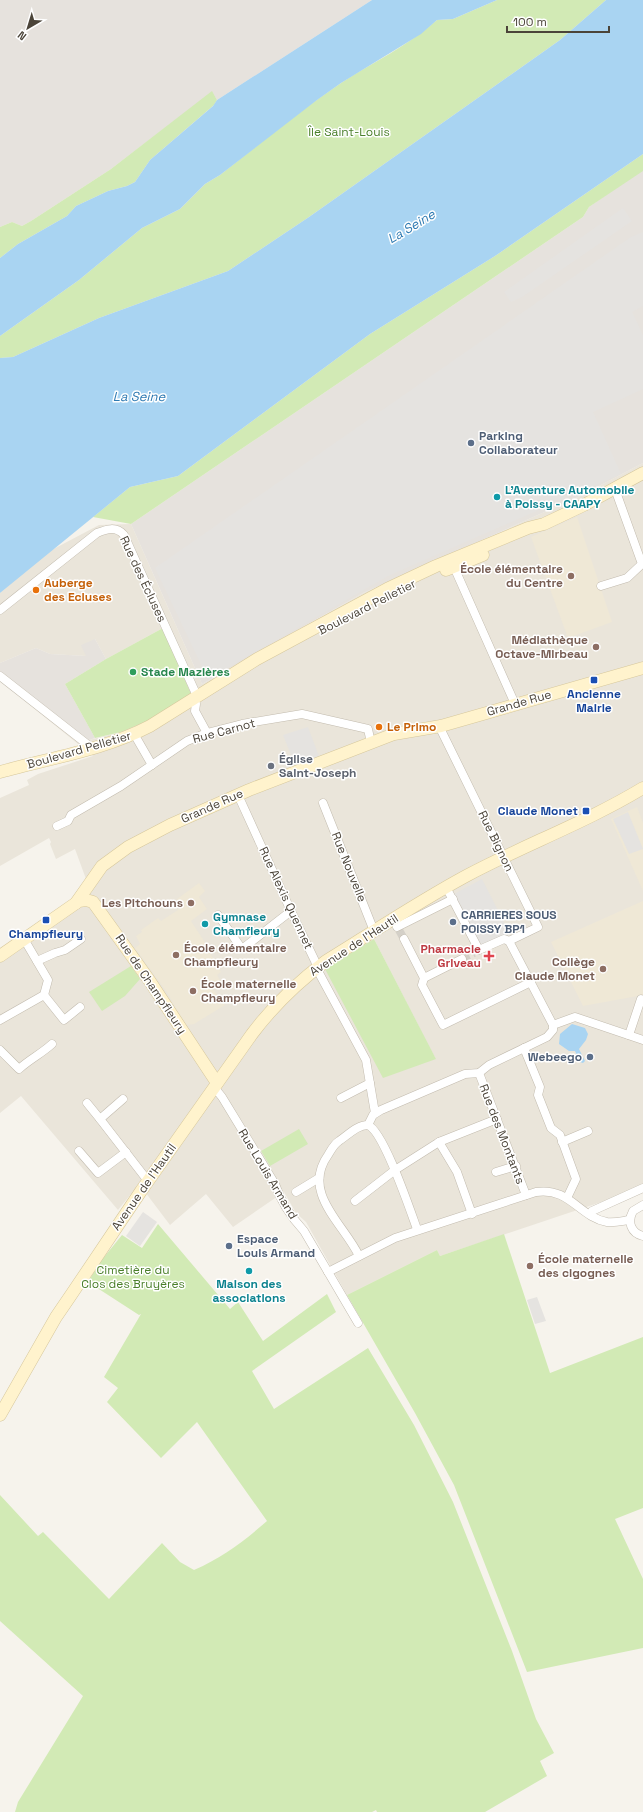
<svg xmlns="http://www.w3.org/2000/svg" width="643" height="1812" font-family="'Space Grotesk',sans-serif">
  <rect width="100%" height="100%" fill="#f6f3ec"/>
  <path fill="#eae5da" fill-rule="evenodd" d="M643 463V1188L440 1256 437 1250 347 1295 306 1222 296 1213 284 1192 233 1227 206 1194 170 1225 139 1184 118 1210 21 1096 0 1113V949L68 903 86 879 75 849 56 859 50 844 51 842 49 838 0 866V798L29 785 27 780 38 774 93 756 0 681V671L89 740 121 732 163 628 106 659 95 639 86 656 50 654 36 648 0 663V593L46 553 99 525 131 524 202 684 363 593 576 498ZM374 939 433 1054 436 1059 325 969Z"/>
  <g fill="#e6e2dd">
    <path d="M0 0H372L217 100 212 92 111 169 31 221 22 226 12 222 0 227Z"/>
    <path d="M643 169V463L576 498 363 593 202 684 131 524 583 217 589 207Z"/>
    <path d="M95 639 106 659 65 684 95 738 89 740 0 671V663L36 648 50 654 86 656 81 645Z"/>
  </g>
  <g fill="#efe8d6">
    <path d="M577 517 612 622 568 638 531 537Z"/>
    <path d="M637 807 643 823V891L611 819Z"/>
    <path d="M199 883 205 891 199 897 207 909 191 921 206 944V946L221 972 217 975 221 982 212 988 225 1005 194 1024 185 1025 168 994 135 948 140 944 136 936 142 932 141 930 158 918 161 921 181 908 177 899Z"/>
    <path d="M643 901V995L583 1006 551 942Z"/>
  </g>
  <g fill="#d2eab5">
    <path d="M497 0H606L560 40 309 217 228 271 99 318 13 357 0 358V336L79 280 142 228 180 209 205 184 220 175C260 144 299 111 341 83 373 62 408 46 437 20L453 19Z"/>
    <path d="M212 91 217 100 214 105 150 160 135 182 127 186 108 191 76 206 67 216 18 244 0 258V227L12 222 22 226 31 221 111 169Z"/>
    <path d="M643 154V171L589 207 583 217 131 524 93 517 130 487 178 476 370 334 495 256Z"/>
    <path d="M163 628 191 694 147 721 121 732 95 738 65 684 106 659Z"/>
    <path d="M374 939 436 1059 383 1078 325 969Z"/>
    <path d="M131 966 140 979 125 996 102 1011 89 992Z"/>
    <path d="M299 1129 308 1144 270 1166 261 1151Z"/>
    <path d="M158 1224 230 1309 238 1302 263 1341 327 1294 336 1312 252 1371 274 1409 368 1348 414 1425 453 1502 512 1651 536 1719 554 1753 540 1761 547 1776 485 1812H377L376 1810 372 1812H15L18 1802 83 1696 0 1621V1495L38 1536 43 1532 109 1599 162 1543 180 1562 194 1570C223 1557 243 1542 267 1521L197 1422 161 1458 107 1402 118 1388 104 1377 141 1314 139 1315 88 1282 100 1262 122 1235 142 1248Z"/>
    <path d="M504 1234 550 1373 643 1337V1508L615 1519 643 1579V1648L527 1672 454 1485 415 1413 347 1295 437 1250 440 1256Z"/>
  </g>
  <g fill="#e5e3e0">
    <path d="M623 208 632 221 522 297 511 302 504 292Z"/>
    <path d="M643 232V306L632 312 643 335V389L593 412 621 474 388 576 208 679 155 568 631 237Z"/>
    <path d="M308 727 320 759 312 761 307 759 295 765 283 735Z"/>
    <path d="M628 812 643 849 629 854 613 819Z"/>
    <path d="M482 879 510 934 481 948 454 894Z"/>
    <path d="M143 1212 157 1222 140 1246 126 1236Z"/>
    <path d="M537 1297 546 1321 535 1324 527 1300Z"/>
  </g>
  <g fill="#a9d4f2">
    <path d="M372 0H497L453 19 437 20 421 34 341 83 317 100 220 175 205 184 180 209 142 228 79 280 0 336V258L18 244 67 216 76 206 108 191 127 186 135 182 150 160 213 106 217 100Z"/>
    <path d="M606 0H643V154L495 256 370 334 178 476 130 487 0 593V358L13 357 99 318 228 271 309 217 560 40Z"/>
    <path d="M572 1024 585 1028 588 1034 586 1040 579 1049 585 1061 583 1063 580 1062 575 1051H569L559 1044 560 1034Z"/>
  </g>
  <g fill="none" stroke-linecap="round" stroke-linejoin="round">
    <g stroke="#d4d0c8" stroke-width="8" stroke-dasharray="8 4" stroke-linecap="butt">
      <path d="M399 930 404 939"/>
      <path d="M462 959 474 953"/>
    </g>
    <defs>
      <g id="street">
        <path d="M450 563 454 567 515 704"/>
        <path d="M601 586 627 578 642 564 615 489"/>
        <path d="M0 610 97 533C107 529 116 526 124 535L197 696"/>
        <path d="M0 676 92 748"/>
        <path d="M196 704 195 711 207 733"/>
        <path d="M439 726 538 927 509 941"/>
        <path d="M137 739 152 765"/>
        <path d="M238 795 291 911 315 961 319 973 366 1060 375 1113"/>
        <path d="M323 803 374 931"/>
        <path d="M57 826 68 821 71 815 121 786 187 741 207 733 242 724 302 714 368 729 371 743"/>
        <path d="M218 915 242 949 291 911"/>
        <path d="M397 927 453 899"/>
        <path d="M404 939 424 978 422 985 443 1025 531 982"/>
        <path d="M37 961 55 953 65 950 81 939"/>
        <path d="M424 978 462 959"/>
        <path d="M44 995 64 1020 80 1007"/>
        <path d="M0 1020 44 995 48 980 24 939"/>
        <path d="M553 1025 575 1017 643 1040"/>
        <path d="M629 1035 641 999"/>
        <path d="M524 1048 540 1087 538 1095 551 1128 560 1135 576 1179 567 1198"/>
        <path d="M0 1050 19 1069C30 1059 41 1054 52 1044"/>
        <path d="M479 1073 526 1195"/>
        <path d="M214 1087 222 1097 275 1184C281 1202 291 1217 304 1231L358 1323"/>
        <path d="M341 1098 370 1083"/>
        <path d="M123 1099 100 1119 148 1181"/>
        <path d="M87 1103 100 1119"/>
        <path d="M368 1125C384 1132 410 1210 417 1229"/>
        <path d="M439 1142 457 1172 472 1214"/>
        <path d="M562 1142 588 1131"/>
        <path d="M79 1151 98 1173 126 1152"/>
        <path d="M496 1172 516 1166"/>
        <path d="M296 1192 319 1178"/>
        <path d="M355 1201 395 1170 439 1142 497 1119"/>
        <path d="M643 1205 633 1211C627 1222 631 1233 643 1236"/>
        <path d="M590 1214 592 1211 643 1188"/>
        <path d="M359 1256C344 1224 301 1193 328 1155 331 1150 334 1144 339 1141 348 1135 357 1125 368 1125L373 1115 381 1110 465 1074 479 1073 489 1065 547 1037 553 1030V1025L509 941 504 939 479 950 446 887"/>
        <path d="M328 1272 395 1238 536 1192C570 1187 579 1217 607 1222 615 1223 622 1221 629 1220"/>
      </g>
      <g id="secondary">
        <path d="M446 570 483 555"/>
        <path d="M0 772C50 758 104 750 150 726L257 659 387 589 436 566 528 528 544 524 584 505 643 473"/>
        <path d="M76 903 102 866 128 847 170 825 249 790 394 734 441 726 643 668"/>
        <path d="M0 956 79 901 86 900 93 902 149 980 217 1083"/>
        <path d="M0 1415 56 1317 71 1295 141 1191 252 1034C273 1006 298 982 326 961 373 932 418 902 466 876 524 845 587 822 643 788"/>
      </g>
    </defs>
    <use href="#street" stroke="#c2bbae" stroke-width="9"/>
    <use href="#secondary" stroke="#d6c79b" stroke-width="13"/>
    <use href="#street" stroke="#fff" stroke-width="8"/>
    <use href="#secondary" stroke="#fff3cd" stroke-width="12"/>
  </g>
  <g fill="#5c6f8a" stroke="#fff" stroke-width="1.5">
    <circle cx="471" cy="443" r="4"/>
    <circle cx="453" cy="922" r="4"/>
    <circle cx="590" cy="1057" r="4"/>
    <circle cx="229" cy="1246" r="4"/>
  </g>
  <g fill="#0f9aa8" stroke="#fff" stroke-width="1.5">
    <circle cx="497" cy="497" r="4"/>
    <circle cx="205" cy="924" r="4"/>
    <circle cx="249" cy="1271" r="4"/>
  </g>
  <g fill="#8d6e63" stroke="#fff" stroke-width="1.5">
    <circle cx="571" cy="576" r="4"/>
    <circle cx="596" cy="647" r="4"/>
    <circle cx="191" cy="903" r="4"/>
    <circle cx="176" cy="955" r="4"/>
    <circle cx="603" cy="969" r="4"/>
    <circle cx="193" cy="991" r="4"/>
    <circle cx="530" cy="1266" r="4"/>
  </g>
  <g fill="#e8710a" stroke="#fff" stroke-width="1.5">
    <circle cx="36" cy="590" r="4"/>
    <circle cx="379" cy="727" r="4"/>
  </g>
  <circle fill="#2e9e5b" stroke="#fff" stroke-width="1.5" cx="133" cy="672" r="4"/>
  <g fill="#1a4fb4" stroke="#fff" stroke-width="1.5">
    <rect x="590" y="676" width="8" height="8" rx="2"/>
    <rect x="582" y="807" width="8" height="8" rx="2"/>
    <rect x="42" y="916" width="8" height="8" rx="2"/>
  </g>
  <circle fill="#6b7280" stroke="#fff" stroke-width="1.5" cx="271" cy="766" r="4"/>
  <path fill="#e0444e" stroke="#fff" stroke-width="1.5" d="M487 950h4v4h4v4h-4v4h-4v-4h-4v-4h4z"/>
  <g text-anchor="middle" stroke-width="3" stroke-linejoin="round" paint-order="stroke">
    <g font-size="12" fill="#4a7f2a" stroke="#fff">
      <text x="349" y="136">Île Saint-Louis</text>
      <text x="133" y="1274">Cimetière du<tspan x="133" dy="14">Clos des Bruyères</tspan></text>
    </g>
    <g font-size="12" font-weight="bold" fill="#4e5e75" stroke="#fff" text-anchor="start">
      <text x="479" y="440">Parking<tspan x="479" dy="14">Collaborateur</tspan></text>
      <text x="461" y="919">CARRIERES SOUS<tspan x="461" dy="14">POISSY BP1</tspan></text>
      <text x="582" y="1061" text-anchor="end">Webeego</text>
      <text x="237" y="1243">Espace<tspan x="237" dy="14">Louis Armand</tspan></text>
    </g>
    <g font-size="12" font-weight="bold" fill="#0d838f" stroke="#fff" text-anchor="start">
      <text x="505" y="494">L'Aventure Automobile<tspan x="505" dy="14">à Poissy - CAAPY</tspan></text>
      <text x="213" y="921">Gymnase<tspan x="213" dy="14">Chamfleury</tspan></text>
      <text x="249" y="1288" text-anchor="middle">Maison des<tspan x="249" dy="14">associations</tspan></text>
    </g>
    <g font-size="12" font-weight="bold" fill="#785e54" stroke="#fff" text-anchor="end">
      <text x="563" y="573">École élémentaire<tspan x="563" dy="14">du Centre</tspan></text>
      <text x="588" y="644">Médiathèque<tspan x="588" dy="14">Octave-Mirbeau</tspan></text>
      <text x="183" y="907">Les Pitchouns</text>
      <text x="184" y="952" text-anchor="start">École élémentaire<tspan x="184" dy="14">Champfleury</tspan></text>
      <text x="595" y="966">Collège<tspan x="595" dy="14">Claude Monet</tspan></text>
      <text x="201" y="988" text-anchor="start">École maternelle<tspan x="201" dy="14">Champfleury</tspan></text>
      <text x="538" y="1263" text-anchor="start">École maternelle<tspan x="538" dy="14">des cigognes</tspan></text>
    </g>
    <g font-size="12" fill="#4b4439" stroke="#fff">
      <text transform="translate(143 579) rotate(65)" y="4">Rue des Écluses</text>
      <text transform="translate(367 607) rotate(-27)" y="4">Boulevard Pelletier</text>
      <text transform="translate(519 703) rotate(-16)" y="4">Grande Rue</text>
      <text transform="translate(224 731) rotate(-15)" y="4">Rue Carnot</text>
      <text transform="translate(79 750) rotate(-16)" y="4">Boulevard Pelletier</text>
      <text transform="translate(212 806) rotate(-24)" y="4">Grande Rue</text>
      <text transform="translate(496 841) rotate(64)" y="4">Rue Bignon</text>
      <text transform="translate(349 867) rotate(68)" y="4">Rue Nouvelle</text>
      <text transform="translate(286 898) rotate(65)" y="4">Rue Alexis Quennet</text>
      <text transform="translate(354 945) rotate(-33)" y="4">Avenue de l'Hautil</text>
      <text transform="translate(151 984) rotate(56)" y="4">Rue de Champfleury</text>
      <text transform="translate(502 1134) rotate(69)" y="4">Rue des Montants</text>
      <text transform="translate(268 1174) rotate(59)" y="4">Rue Louis Armand</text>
      <text transform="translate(144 1187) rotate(-55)" y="4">Avenue de l'Hautil</text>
    </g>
    <g font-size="12" font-weight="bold" fill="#c56008" stroke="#fff" text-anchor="start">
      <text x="44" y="587">Auberge<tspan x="44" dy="14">des Ecluses</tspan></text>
      <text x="387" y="731">Le Primo</text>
    </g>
    <g font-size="12" font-weight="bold" fill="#27864d" stroke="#fff" text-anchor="start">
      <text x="141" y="676">Stade Mazières</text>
    </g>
    <g font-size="12" font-weight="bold" fill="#164399" stroke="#fff">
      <text x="594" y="698">Ancienne<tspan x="594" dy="14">Mairie</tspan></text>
      <text x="578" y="815" text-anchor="end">Claude Monet</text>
      <text x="46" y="938">Champfleury</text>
    </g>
    <g font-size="12" font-weight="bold" fill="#5b616d" stroke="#fff" text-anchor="start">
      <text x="279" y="763">Église<tspan x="279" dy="14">Saint-Joseph</tspan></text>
    </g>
    <g font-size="12" font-weight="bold" fill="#be3a42" stroke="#fff" text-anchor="end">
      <text x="481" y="953">Pharmacie<tspan x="481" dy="14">Griveau</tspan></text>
    </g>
    <g font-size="13" font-style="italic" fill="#2e7ab2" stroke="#fff">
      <text transform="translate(411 226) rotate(-31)" y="5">La Seine</text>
      <text x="139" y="401">La Seine</text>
    </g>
  </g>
  <g transform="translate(28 28) rotate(218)" stroke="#ffffff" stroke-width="3" paint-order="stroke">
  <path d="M0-3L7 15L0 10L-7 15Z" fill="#4b4439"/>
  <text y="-6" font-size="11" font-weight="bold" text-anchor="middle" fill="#4b4439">N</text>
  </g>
  <path d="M507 26v6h102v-6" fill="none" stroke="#4b4439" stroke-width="2"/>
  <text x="513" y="26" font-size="12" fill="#4b4439" stroke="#ffffff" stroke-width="3" paint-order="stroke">100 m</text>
</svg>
